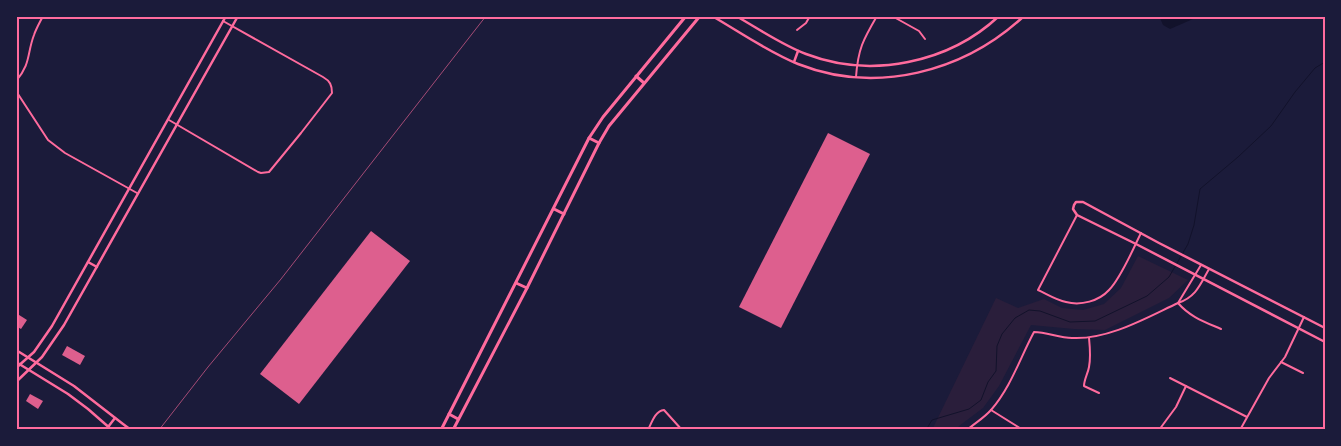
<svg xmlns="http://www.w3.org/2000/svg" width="1341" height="446" font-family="'Archivo Narrow',sans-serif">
  <rect width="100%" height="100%" fill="#1b1b3a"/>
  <path fill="#2a1e3b" d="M1138 256 1188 280 1169 298 1105 330 1074 329 1031 325 999 386 983 408 959 426 956 430H932L996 298 1018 308 1044 299 1062 308 1083 310 1104 304 1121 288Z"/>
  <path fill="#12122b" d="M1159 16H1200L1170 29 1163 25Z"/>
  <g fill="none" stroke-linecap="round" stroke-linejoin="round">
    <path stroke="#12122b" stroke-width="1" d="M926 430 932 420 969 409 981 400 988 382 996 371 997 346 1002 334 1015 318 1029 310 1040 311 1070 322 1095 321 1147 296 1169 277 1188 244 1194 225 1200 189 1238 157 1271 126 1295 92 1315 68 1325 62"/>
  </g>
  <g fill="#dd5f8e">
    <path d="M828 133 870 154 781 328 739 307Z"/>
    <path d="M371 231 410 261 299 404 260 374Z"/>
    <path d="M16 313 27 320 21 329 16 326Z"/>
    <path d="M67 346 85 356 80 365 62 355Z"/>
    <path d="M30 394 43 401 38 409 26 401Z"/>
  </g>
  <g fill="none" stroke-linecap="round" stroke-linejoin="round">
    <g stroke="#ff6b9d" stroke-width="2">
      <path d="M892 16 919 31 925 39"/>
      <path d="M797 30 806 23 810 16"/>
      <path d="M856 77C858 49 863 40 877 16"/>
      <path d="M16 81C31 64 27 53 34 35 36 29 40 22 43 16"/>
      <path d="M16 91 48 140 65 153 137 193"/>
      <path d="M169 120 258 172 261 173 269 172 301 133 332 93C332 85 330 81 323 77L223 21"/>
      <path d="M1077 215 1038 290C1047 294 1056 300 1066 302 1081 306 1099 301 1109 290 1121 278 1133 249 1141 233"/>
      <path d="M1178 303C1190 317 1205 322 1221 329"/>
      <path d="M1178 303 1201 265"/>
      <path d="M1089 338C1090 348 1091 357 1089 367 1088 373 1084 380 1084 386L1099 393"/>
      <path d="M1281 362 1303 373"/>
      <path d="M1170 378 1247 417"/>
      <path d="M991 410 1023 430"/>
      <path d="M648 430C652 422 655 411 664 410L682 430"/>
      <path d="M967 430C975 423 984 418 991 410 1011 387 1020 358 1034 332 1047 332 1059 338 1072 338 1108 340 1146 318 1178 303 1196 297 1200 285 1209 269"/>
      <path d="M1159 430 1176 407 1186 386"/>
      <path d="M1240 430 1269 378 1285 357 1304 317"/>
    </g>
    <path stroke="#ff6b9d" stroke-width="2.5" d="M1325 328 1159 243 1083 202H1076L1074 205 1073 209 1077 215 1136 244 1325 342"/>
    <g stroke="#ff6b9d" stroke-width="2.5">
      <path d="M712 16C740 32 768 52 798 64 876 95 964 72 1024 16"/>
      <path d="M736 16C759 29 782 45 806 54 871 79 949 63 999 16"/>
      <path d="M794 62 798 51"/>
      <path d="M88 262 97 267"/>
      <path d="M16 350 74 386 123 424 131 430"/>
      <path d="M16 362 68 394 88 409 112 430"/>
      <path d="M16 368 34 352 52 326 226 16"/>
      <path d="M16 382 42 357 64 325 238 16"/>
      <path d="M108 427 115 418"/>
    </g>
    <g stroke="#ff6b9d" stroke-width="3">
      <path d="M636 76 644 83"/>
      <path d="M589 138 599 143"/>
      <path d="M554 209 564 214"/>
      <path d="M516 283 527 288"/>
      <path d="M449 414 458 419"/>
      <path d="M441 430 589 138 603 117 686 16"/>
      <path d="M453 430 527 288 599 143 609 126 700 16"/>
    </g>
    <path stroke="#a44b75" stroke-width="1" d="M159 430 208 367 281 279 486 16"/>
  </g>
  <rect width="1341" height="446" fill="none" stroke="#1b1b3a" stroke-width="35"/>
  <rect x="18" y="18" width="1306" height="410" fill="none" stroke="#ff6b9d" stroke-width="2"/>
</svg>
